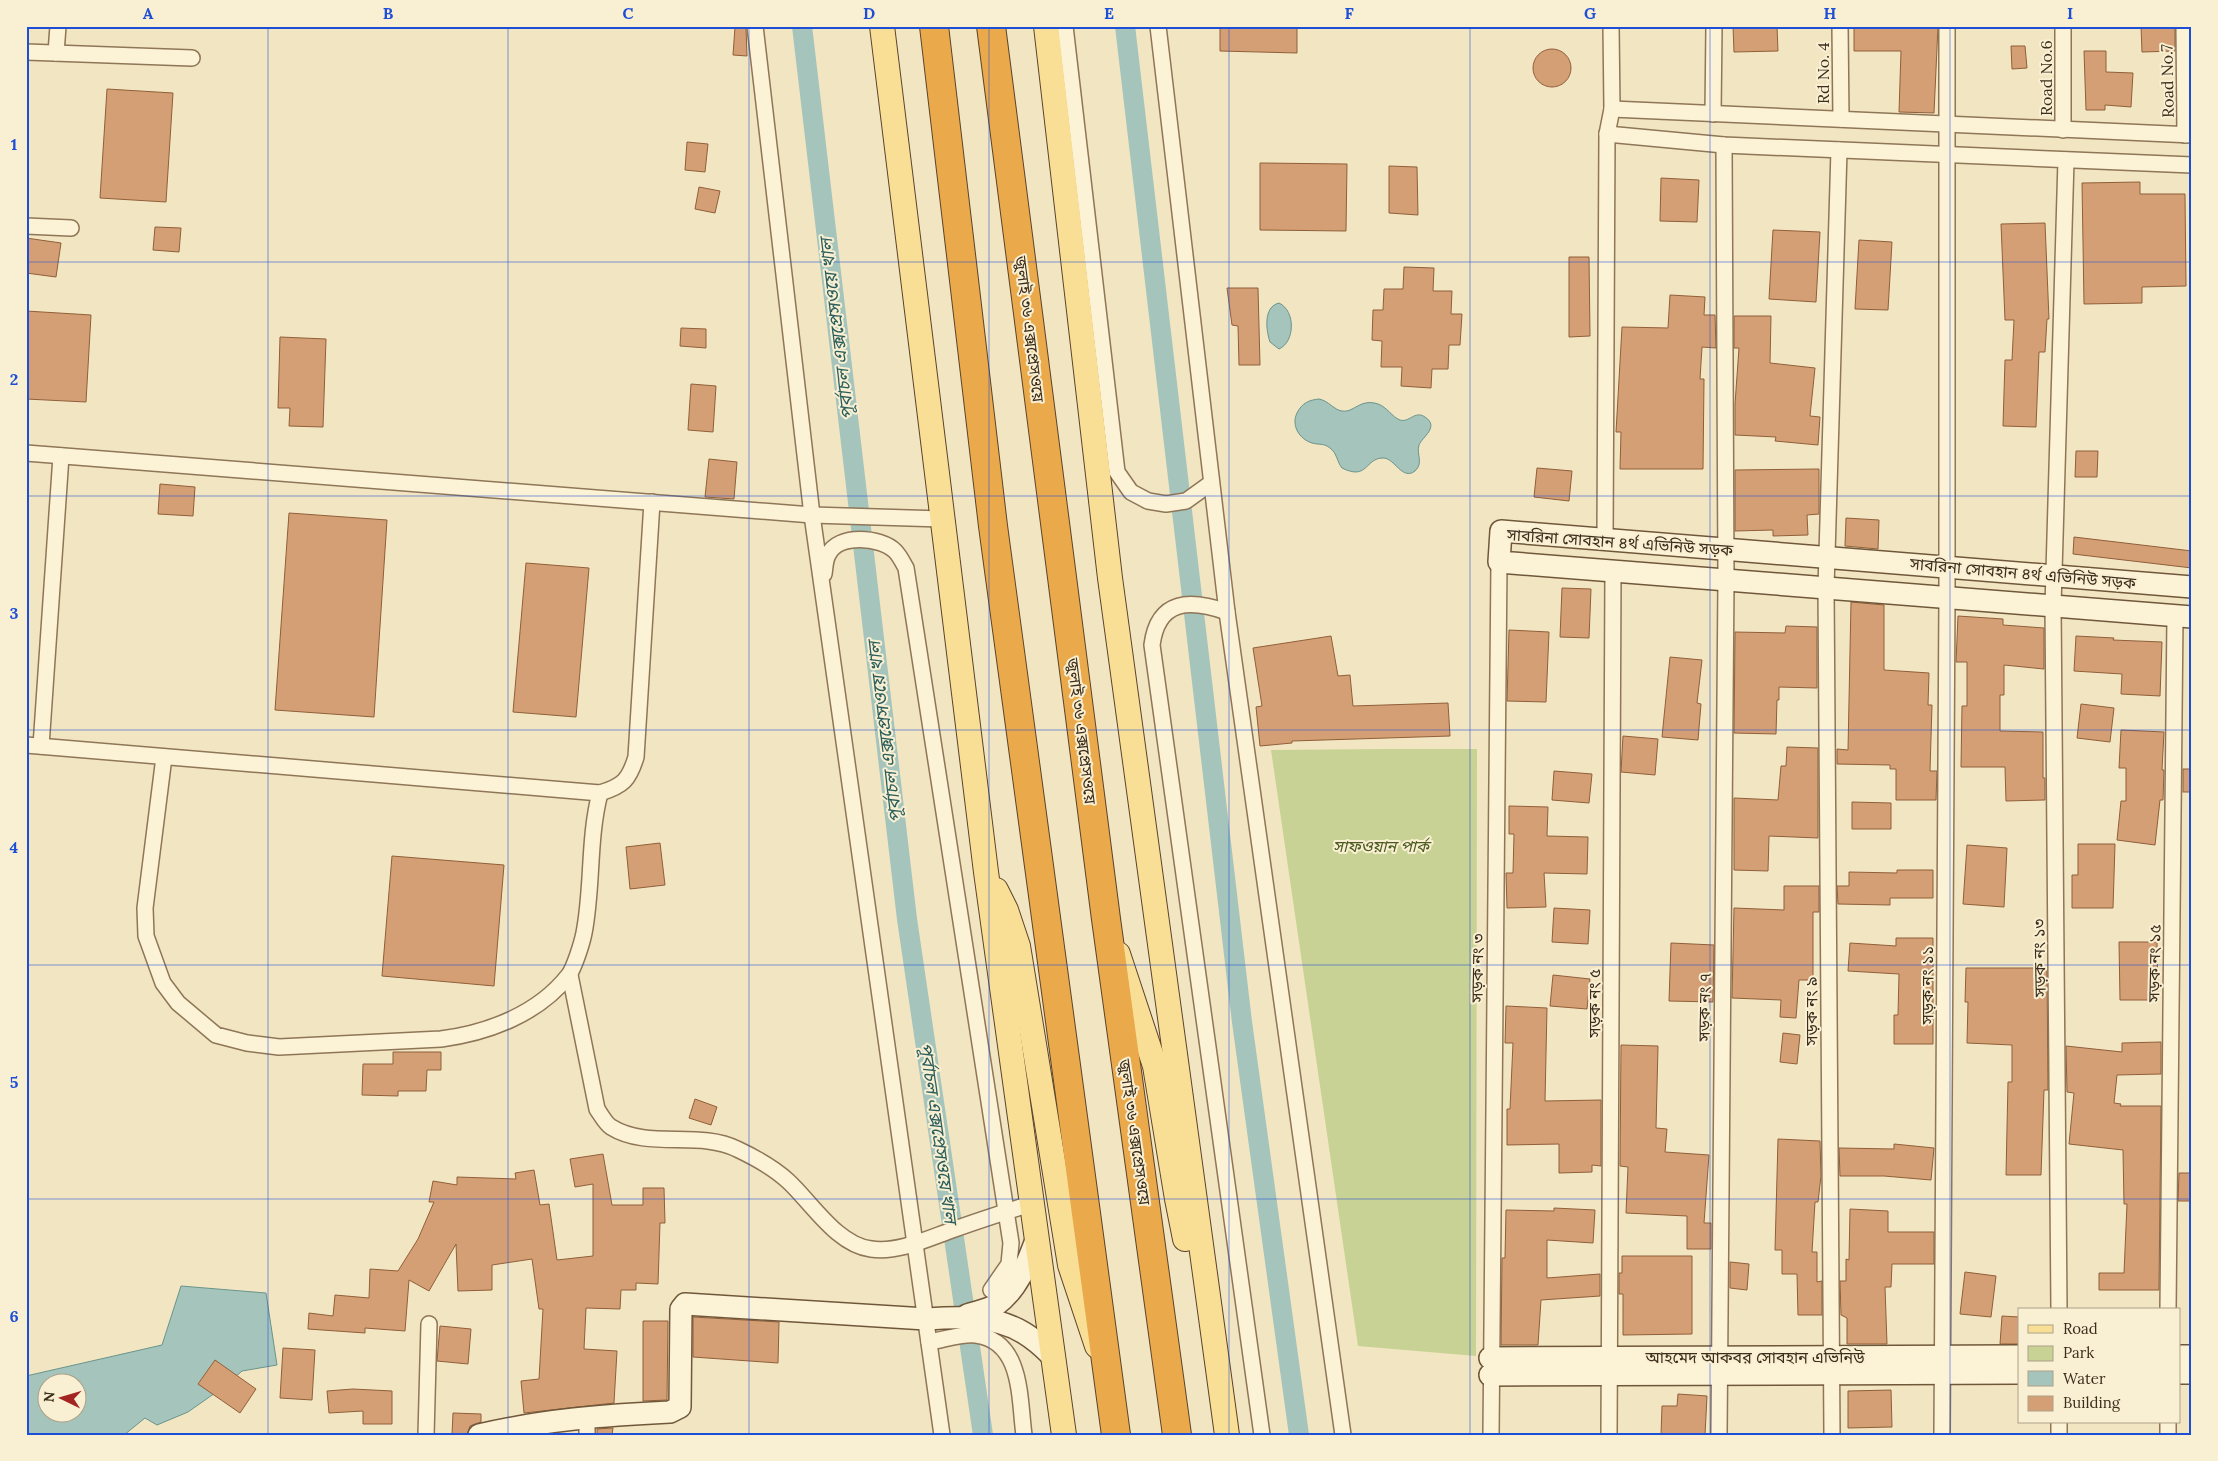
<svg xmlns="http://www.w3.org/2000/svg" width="2218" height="1461" font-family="Lora,'Noto Sans Bengali',serif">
  <rect width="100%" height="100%" fill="#f2e5c2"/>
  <path fill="#c8d294" d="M1383 749H1477L1476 1356 1358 1346 1271 750Z"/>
  <g fill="#a4c4bc" stroke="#6a948b" fill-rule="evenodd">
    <path d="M1279 303C1296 311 1295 342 1279 349L1270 342C1266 330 1263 307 1279 303Z"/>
    <path d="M1319 399C1329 401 1334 410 1342 411 1354 413 1360 398 1378 404 1387 407 1392 417 1400 420 1409 423 1415 410 1425 417 1440 427 1422 437 1419 445 1416 454 1424 463 1415 471 1402 481 1395 458 1383 458 1365 458 1368 481 1342 468 1337 462 1337 453 1330 448 1324 443 1319 445 1312 443 1299 439 1291 425 1297 413 1302 403 1309 400 1319 399Z"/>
    <path d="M181 1286 266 1293 277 1365 242 1371 225 1386 188 1412 157 1425 145 1418 124 1435H29L26 1429V1376L162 1345ZM48 1384H78V1414H48Z"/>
  </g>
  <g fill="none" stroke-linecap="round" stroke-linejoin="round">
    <g stroke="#a4c4bc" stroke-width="20">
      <path d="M802 26 907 919 983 1435"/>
      <path d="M1125 26 1242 1022 1299 1435"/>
    </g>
  </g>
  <g fill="#d49f74" stroke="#905f3a">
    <path d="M1220 26H1297V53L1220 51Z"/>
    <path d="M1733 26H1777L1778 51 1734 52Z"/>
    <path d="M1854 26H1938L1934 113 1899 112 1901 51H1854Z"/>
    <path d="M2141 26H2175V51L2142 52Z"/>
    <path d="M735 27 746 28 747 56 733 55Z"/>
    <path d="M2011 46H2025L2027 68 2012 69Z"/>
    <circle cx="1552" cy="68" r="19"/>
    <path d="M2084 51H2106V72L2133 73 2131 107 2105 105V110H2086Z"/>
    <path d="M107 89 173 93 166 202 100 198Z"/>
    <path d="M687 142 708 144 705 172 685 170Z"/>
    <path d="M1260 163 1347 164 1346 231 1260 230Z"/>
    <path d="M1389 166 1417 167 1418 215 1389 213Z"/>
    <path d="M1661 178 1699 180 1697 222 1660 221Z"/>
    <path d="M2140 182V194H2185L2186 286 2142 287V303L2084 304 2082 183Z"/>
    <path d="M699 187 720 191 715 213 695 209Z"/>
    <path d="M2045 223 2049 319H2047L2045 352H2039L2036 427 2003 426 2005 360H2012L2014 320H2005L2001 224Z"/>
    <path d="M155 227 181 228 179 252 153 250Z"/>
    <path d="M1773 230 1820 232 1816 302 1769 299Z"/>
    <path d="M26 238 61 243 56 277 26 273Z"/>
    <path d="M1859 240 1892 242 1888 310 1855 309Z"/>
    <path d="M1569 257H1589L1590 336 1569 337Z"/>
    <path d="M1404 267 1434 268 1433 291H1452L1451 314H1462L1460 345H1449L1448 369H1432L1431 388 1401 386 1402 367H1381L1382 341 1372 340 1373 310H1383L1384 289H1403Z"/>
    <path d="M1227 288H1258L1260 365H1239L1238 326 1232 325Z"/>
    <path d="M1670 295 1705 297 1704 315H1715L1716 348 1702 347 1700 379H1704L1703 469H1620L1621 432H1616L1622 327 1668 328Z"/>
    <path d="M26 311 91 315 86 402 26 399Z"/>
    <path d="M1734 316H1771L1770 363 1815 368 1810 416 1820 417 1818 445 1775 441 1776 437 1735 435V404L1739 348H1734Z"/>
    <path d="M681 328 706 329V348L680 346Z"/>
    <path d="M280 337 326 339 323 427 289 426 290 408H278Z"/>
    <path d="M691 384 716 386 713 432 688 430Z"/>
    <path d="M2076 451H2098L2097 477H2075Z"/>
    <path d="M709 459 737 462 734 499 705 497Z"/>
    <path d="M1537 468 1572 471 1569 501 1534 497Z"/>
    <path d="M1819 469V514L1807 515 1808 535 1773 536V530L1735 531V470Z"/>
    <path d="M160 484 195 487 193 516 158 514Z"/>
    <path d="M289 513 387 520 374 717 275 710Z"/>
    <path d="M1846 518 1879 520 1878 549 1845 546Z"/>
    <path d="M2074 537 2192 551V568L2073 554Z"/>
    <path d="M526 563 589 568 576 717 513 712Z"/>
    <path d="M1562 588 1591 589 1589 638 1560 637Z"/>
    <path d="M1851 602 1884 605V670L1929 673 1928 705H1932L1930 771H1937L1936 800H1896V769H1890V765L1837 764V749L1848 750Z"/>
    <path d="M1958 616 2003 619V625L2044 628V669L2004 665V695H2000V731L2043 732V778H2045V800L2006 801 2005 767H1961L1962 706H1967V662H1956Z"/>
    <path d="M1786 626 1817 627V688L1779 687V700H1777L1776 734 1734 733 1735 632 1785 633Z"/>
    <path d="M1509 630 1549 632 1546 702 1507 701Z"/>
    <path d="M1331 636 1338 676 1350 675 1353 706 1448 703 1450 736 1292 741V743L1260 746 1256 707 1262 706 1253 648Z"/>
    <path d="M2076 636 2114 638 2113 640 2162 642 2160 696 2121 694 2122 674 2074 671Z"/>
    <path d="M1670 657 1702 660 1697 703 1701 704 1698 740 1662 737Z"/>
    <path d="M2081 704 2114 708 2110 742 2077 738Z"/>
    <path d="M2121 730 2164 732 2162 770H2164L2163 800H2160L2155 845 2117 840 2121 801H2126V768H2119Z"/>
    <path d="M1623 736 1658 739 1655 775 1621 772Z"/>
    <path d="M1787 747 1818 748V838L1769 836 1768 871 1734 870V798L1778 800 1781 766H1786Z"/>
    <rect x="2183" y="769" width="9" height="23"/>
    <path d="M1554 771 1592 774 1589 803 1552 800Z"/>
    <path d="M1852 802 1891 803V829H1852Z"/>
    <path d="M1509 806 1548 807 1547 836 1588 837 1587 874 1544 873 1546 907 1507 908 1506 873H1513L1514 834H1509Z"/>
    <path d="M660 843 665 885 630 889 626 847Z"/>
    <path d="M2078 844H2115L2113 908H2072V875H2078Z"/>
    <path d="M1967 845 2007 848 2004 907 1963 904Z"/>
    <path d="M392 856 504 865 494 986 382 976Z"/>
    <path d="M1897 870H1933V898H1890V905L1838 904 1837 886H1849V872L1897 873Z"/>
    <path d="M1784 886H1819V912H1813V980H1799L1796 1018 1780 1017 1781 1000 1732 998 1734 908 1784 910Z"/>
    <path d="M1554 908 1590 910 1588 944 1552 942Z"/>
    <path d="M1896 938H1933V1044H1894V1015H1898L1899 974 1848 971 1850 943 1896 946Z"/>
    <path d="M2119 942H2157L2158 1000H2120Z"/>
    <path d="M1671 943 1714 945 1713 1002 1669 1001Z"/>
    <path d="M1966 968H2047L2048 1090H2044L2041 1175H2006L2008 1082H2012V1045L1967 1043 1968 1002H1965Z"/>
    <path d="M1553 975 1590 979 1587 1009 1550 1006Z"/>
    <path d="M1506 1006 1547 1008 1545 1101 1601 1100V1166L1592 1165V1172L1559 1173V1144L1507 1145V1109H1510L1513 1043H1505Z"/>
    <path d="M1783 1033 1800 1035 1797 1064 1780 1062Z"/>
    <path d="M2161 1042V1074L2117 1075 2114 1103 2121 1104 2120 1106H2161L2159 1290H2099V1273H2124L2127 1204H2124L2123 1150 2069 1144 2074 1093 2067 1092 2066 1046 2122 1052V1043Z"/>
    <path d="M1621 1045 1658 1046 1656 1128 1667 1129 1665 1152 1709 1155 1704 1223H1711V1249H1687V1216L1626 1213 1628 1167 1620 1166Z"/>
    <path d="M393 1052H441V1070H427L426 1091H398V1096L362 1095 363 1064H393Z"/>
    <path d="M695 1099 717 1107 711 1125 689 1118Z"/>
    <path d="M1778 1139 1820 1141 1821 1176 1818 1202H1815L1812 1252H1817V1282L1822 1281V1315H1798L1797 1274H1782V1250H1775Z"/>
    <path d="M1894 1144 1934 1148 1931 1180 1884 1176H1840L1839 1148 1894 1149Z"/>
    <path d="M603 1154 612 1205H643V1188H664L665 1223H660L658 1284 636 1283V1290H621L620 1309 586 1308 584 1349 617 1351 614 1403 524 1413 521 1381 539 1379 543 1309H539L532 1259 492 1265V1290L458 1291 456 1244 429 1291 409 1280 405 1331 365 1328V1333L308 1329 309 1313 333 1316 335 1295 369 1298 370 1269 398 1271 418 1239 434 1202H429L433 1181 457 1185V1177L516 1179 515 1173 534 1170 540 1205 549 1204 557 1260 593 1256V1184L575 1187 570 1159Z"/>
    <path d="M2179 1173H2192V1201H2178Z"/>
    <path d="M1554 1208 1595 1210 1593 1243 1547 1240V1278L1600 1274V1296L1541 1300 1538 1345H1501L1502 1258H1505L1506 1210 1554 1211Z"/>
    <path d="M1850 1209 1888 1211V1232H1934V1264H1892L1891 1287H1885L1887 1344H1847V1318L1841 1315 1840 1281H1846V1259L1849 1260Z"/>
    <path d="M1622 1256H1692V1334L1623 1335V1294H1619V1273H1622Z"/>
    <path d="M1730 1262 1749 1264 1747 1290 1730 1288Z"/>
    <path d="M1965 1272 1996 1276 1991 1317 1960 1314Z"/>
    <path d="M2002 1316 2019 1317V1344H2000Z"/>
    <path d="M693 1317 779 1322 778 1363 693 1357Z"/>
    <path d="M643 1321H668L667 1400 643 1401Z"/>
    <path d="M440 1326 471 1329 468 1364 437 1361Z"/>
    <path d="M283 1348 315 1350 312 1400 280 1398Z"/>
    <path d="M215 1360 256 1389 240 1413 198 1384Z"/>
    <path d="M353 1389 392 1391V1424H363V1411L329 1413 327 1391Z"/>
    <path d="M1891 1390 1892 1427 1848 1428V1391Z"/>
    <path d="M1678 1394 1707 1396 1705 1435H1661L1662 1406H1677Z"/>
    <path d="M453 1413 481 1414V1422L470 1426 467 1435H452Z"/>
    <path d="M613 1428 612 1435H597V1429Z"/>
  </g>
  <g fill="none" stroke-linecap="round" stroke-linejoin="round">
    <defs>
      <g id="street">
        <path d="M755 26 812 515 942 1435"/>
        <path d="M1065 26 1117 472 1131 492 1148 501 1166 504 1186 501 1211 483"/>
        <path d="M1158 26 1227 612 1343 1435"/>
        <path d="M1840 26 1841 119"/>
        <path d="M2063 26V130"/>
        <path d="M2184 26 2185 135"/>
        <path d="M26 52 192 58"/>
        <path d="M56 53 58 26"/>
        <path d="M1612 109 2192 135"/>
        <path d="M1713 114 1714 26"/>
        <path d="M1607 134 1724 145 2192 165"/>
        <path d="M26 226 71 228"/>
        <path d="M26 453 812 515 942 519"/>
        <path d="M1605 538 1607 134 1612 109 1611 26"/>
        <path d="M824 574C825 568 825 560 828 555 838 533 881 537 895 551 900 556 903 563 906 568L1011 1243 1009 1264 991 1290"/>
        <path d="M1227 612C1190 599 1158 599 1152 645L1262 1435"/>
        <path d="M26 745 600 793C623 786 629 780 636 757L652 502"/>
        <path d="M41 746 61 456"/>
        <path d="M164 757 145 908 146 936 163 983 178 1003 216 1035 247 1043 279 1047 441 1039C488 1033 538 1014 568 976 574 969 582 943 584 933 593 887 588 839 600 793"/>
        <path d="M570 975 597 1109C601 1115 606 1124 611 1127 648 1150 699 1130 737 1149 754 1157 774 1168 788 1181 811 1202 837 1245 871 1249 899 1253 929 1238 955 1229 980 1220 1005 1212 1030 1204"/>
        <path d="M2059 1310 2053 606 2066 160"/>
        <path d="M2168 1310 2175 616"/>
        <path d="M929 1342C943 1340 962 1333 976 1335 1023 1341 1019 1399 1024 1435"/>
        <path d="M2168 1422V1435"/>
        <path d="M426 1435 429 1324"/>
        <path d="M587 1435V1416"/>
        <path d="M1491 1435 1499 562"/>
        <path d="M1609 1435 1613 571"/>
        <path d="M1719 1435 1726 580 1724 145"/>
        <path d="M1832 1435 1826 588 1839 150"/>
        <path d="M1942 1435 1947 597V26"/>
        <path d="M2059 1435V1422"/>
      </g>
      <g id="secondary">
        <path d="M2192 587 1501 531 1499 562 2192 617"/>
        <path d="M967 1315C975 1312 988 1310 996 1305 1018 1289 1027 1264 1036 1240"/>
        <path d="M2179 1356H2192"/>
        <path d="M1490 1358 2019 1356"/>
        <path d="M2179 1373H2192"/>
        <path d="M1490 1375 2019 1373"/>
        <path d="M479 1435C543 1420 605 1415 670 1412L680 1407 681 1309 685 1304 926 1319C959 1317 995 1315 1024 1333 1034 1339 1043 1347 1051 1355"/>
      </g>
      <g id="primary">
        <path d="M882 26 986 872 1064 1435"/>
        <path d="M1046 26 1110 578 1227 1435"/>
        <path d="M996 890 1006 910 1018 946 1070 1265 1097 1346"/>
        <path d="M1118 954 1155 1066 1177 1199 1185 1239"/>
      </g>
      <g id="highway">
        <path d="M934 26 993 526 1116 1435"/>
        <path d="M991 26 1106 919 1177 1435"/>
      </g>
    </defs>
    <use href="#street" stroke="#8e7657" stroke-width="18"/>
    <use href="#secondary" stroke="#70573a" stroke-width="24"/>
    <use href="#primary" stroke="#5b432b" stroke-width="26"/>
    <use href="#highway" stroke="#5b432b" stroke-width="30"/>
    <use href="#street" stroke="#fcf2d6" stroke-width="15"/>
    <use href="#secondary" stroke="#fcf2d6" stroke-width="21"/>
    <use href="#primary" stroke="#f9de96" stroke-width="24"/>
    <use href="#highway" stroke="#eaa94a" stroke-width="28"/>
  </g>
  <path fill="none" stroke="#1d4ed8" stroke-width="1" stroke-opacity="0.55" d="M268 26V1435M508 26V1435M749 26V1435M989 26V1435M1229 26V1435M1470 26V1435M1710 26V1435M1950 26V1435M26 262H2192M26 496H2192M26 730H2192M26 965H2192M26 1199H2192"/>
  <g text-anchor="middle" stroke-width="4" stroke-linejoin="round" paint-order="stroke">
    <g font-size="16" fill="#3c2d1c" stroke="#f9efd2">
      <text transform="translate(1823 73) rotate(-90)" y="6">Rd No. 4</text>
      <text transform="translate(2046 78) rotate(-90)" y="6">Road No.6</text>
      <text transform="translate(2167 81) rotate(-91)" y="6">Road No.7</text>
      <text transform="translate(1030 329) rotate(83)" y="6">জুলাই ৩৬ এক্সপ্রেসওয়ে</text>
      <text transform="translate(1620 542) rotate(4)" y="6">সাবরিনা সোবহান ৪র্থ এভিনিউ সড়ক</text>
      <text transform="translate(2023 573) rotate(5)" y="6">সাবরিনা সোবহান ৪র্থ এভিনিউ সড়ক</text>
      <text transform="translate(1082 731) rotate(83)" y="6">জুলাই ৩৬ এক্সপ্রেসওয়ে</text>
      <text transform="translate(2039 958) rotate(-91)" y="6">সড়ক নং ১৩</text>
      <text transform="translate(2154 963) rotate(-89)" y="6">সড়ক নং ১৫</text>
      <text transform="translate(1477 968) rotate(-89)" y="6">সড়ক নং ৩</text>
      <text transform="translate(1927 985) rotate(-90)" y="6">সড়ক নং ১১</text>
      <text transform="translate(1594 1003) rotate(-90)" y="6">সড়ক নং ৫</text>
      <text transform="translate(1704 1007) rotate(-89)" y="6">সড়ক নং ৭</text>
      <text transform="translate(1811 1011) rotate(-90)" y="6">সড়ক নং ৯</text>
      <text transform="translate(1135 1132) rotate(82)" y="6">জুলাই ৩৬ এক্সপ্রেসওয়ে</text>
      <text x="1755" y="1363">আহমেদ আকবর সোবহান এভিনিউ</text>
    </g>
    <g font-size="16" font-style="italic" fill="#4a5b21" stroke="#f9efd2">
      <text x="1381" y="852">সাফওয়ান পার্ক</text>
    </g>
    <g font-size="18" font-style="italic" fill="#2a5e5c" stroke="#f9efd2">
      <text transform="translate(837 329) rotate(-97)" y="6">পূর্বাচল এক্সপ্রেসওয়ে খাল</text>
      <text transform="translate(885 732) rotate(-97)" y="6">পূর্বাচল এক্সপ্রেসওয়ে খাল</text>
      <text transform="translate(938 1133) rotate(82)" y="6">পূর্বাচল এক্সপ্রেসওয়ে খাল</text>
    </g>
  </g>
  <rect width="2218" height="1461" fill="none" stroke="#f9efd2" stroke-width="55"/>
  <rect x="2018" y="1308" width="162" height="115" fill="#f9efd2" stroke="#ada189"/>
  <rect x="2028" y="1325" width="25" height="8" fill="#f9de96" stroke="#ada189"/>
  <text x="2063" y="1334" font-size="15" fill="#3c2d1c">Road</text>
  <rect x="2028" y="1346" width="25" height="15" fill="#c8d294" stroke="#ada189"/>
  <text x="2063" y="1358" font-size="15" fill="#3c2d1c">Park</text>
  <rect x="2028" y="1371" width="25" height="15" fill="#a4c4bc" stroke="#ada189"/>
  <text x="2063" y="1384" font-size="15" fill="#3c2d1c">Water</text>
  <rect x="2028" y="1396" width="25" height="15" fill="#d49f74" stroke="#ada189"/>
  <text x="2063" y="1408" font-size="15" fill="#3c2d1c">Building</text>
  <g transform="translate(62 1398) rotate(275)"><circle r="24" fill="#f9efd2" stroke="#ada189"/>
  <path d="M0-4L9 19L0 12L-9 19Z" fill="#a32421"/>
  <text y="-8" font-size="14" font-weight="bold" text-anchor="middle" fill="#3c2d1c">N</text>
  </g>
  <rect x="28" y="28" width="2162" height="1406" fill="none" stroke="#1d4ed8" stroke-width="2"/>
  <g font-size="16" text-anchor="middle" font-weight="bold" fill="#1d4ed8">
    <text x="148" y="19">A</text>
    <text x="388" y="19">B</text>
    <text x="628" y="19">C</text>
    <text x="869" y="19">D</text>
    <text x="1109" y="19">E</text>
    <text x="1349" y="19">F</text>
    <text x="1590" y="19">G</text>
    <text x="1830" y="19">H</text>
    <text x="2070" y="19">I</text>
    <text x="14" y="150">1</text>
    <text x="14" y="385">2</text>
    <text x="14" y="619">3</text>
    <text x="14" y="853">4</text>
    <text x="14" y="1088">5</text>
    <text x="14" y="1322">6</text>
  </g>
</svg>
